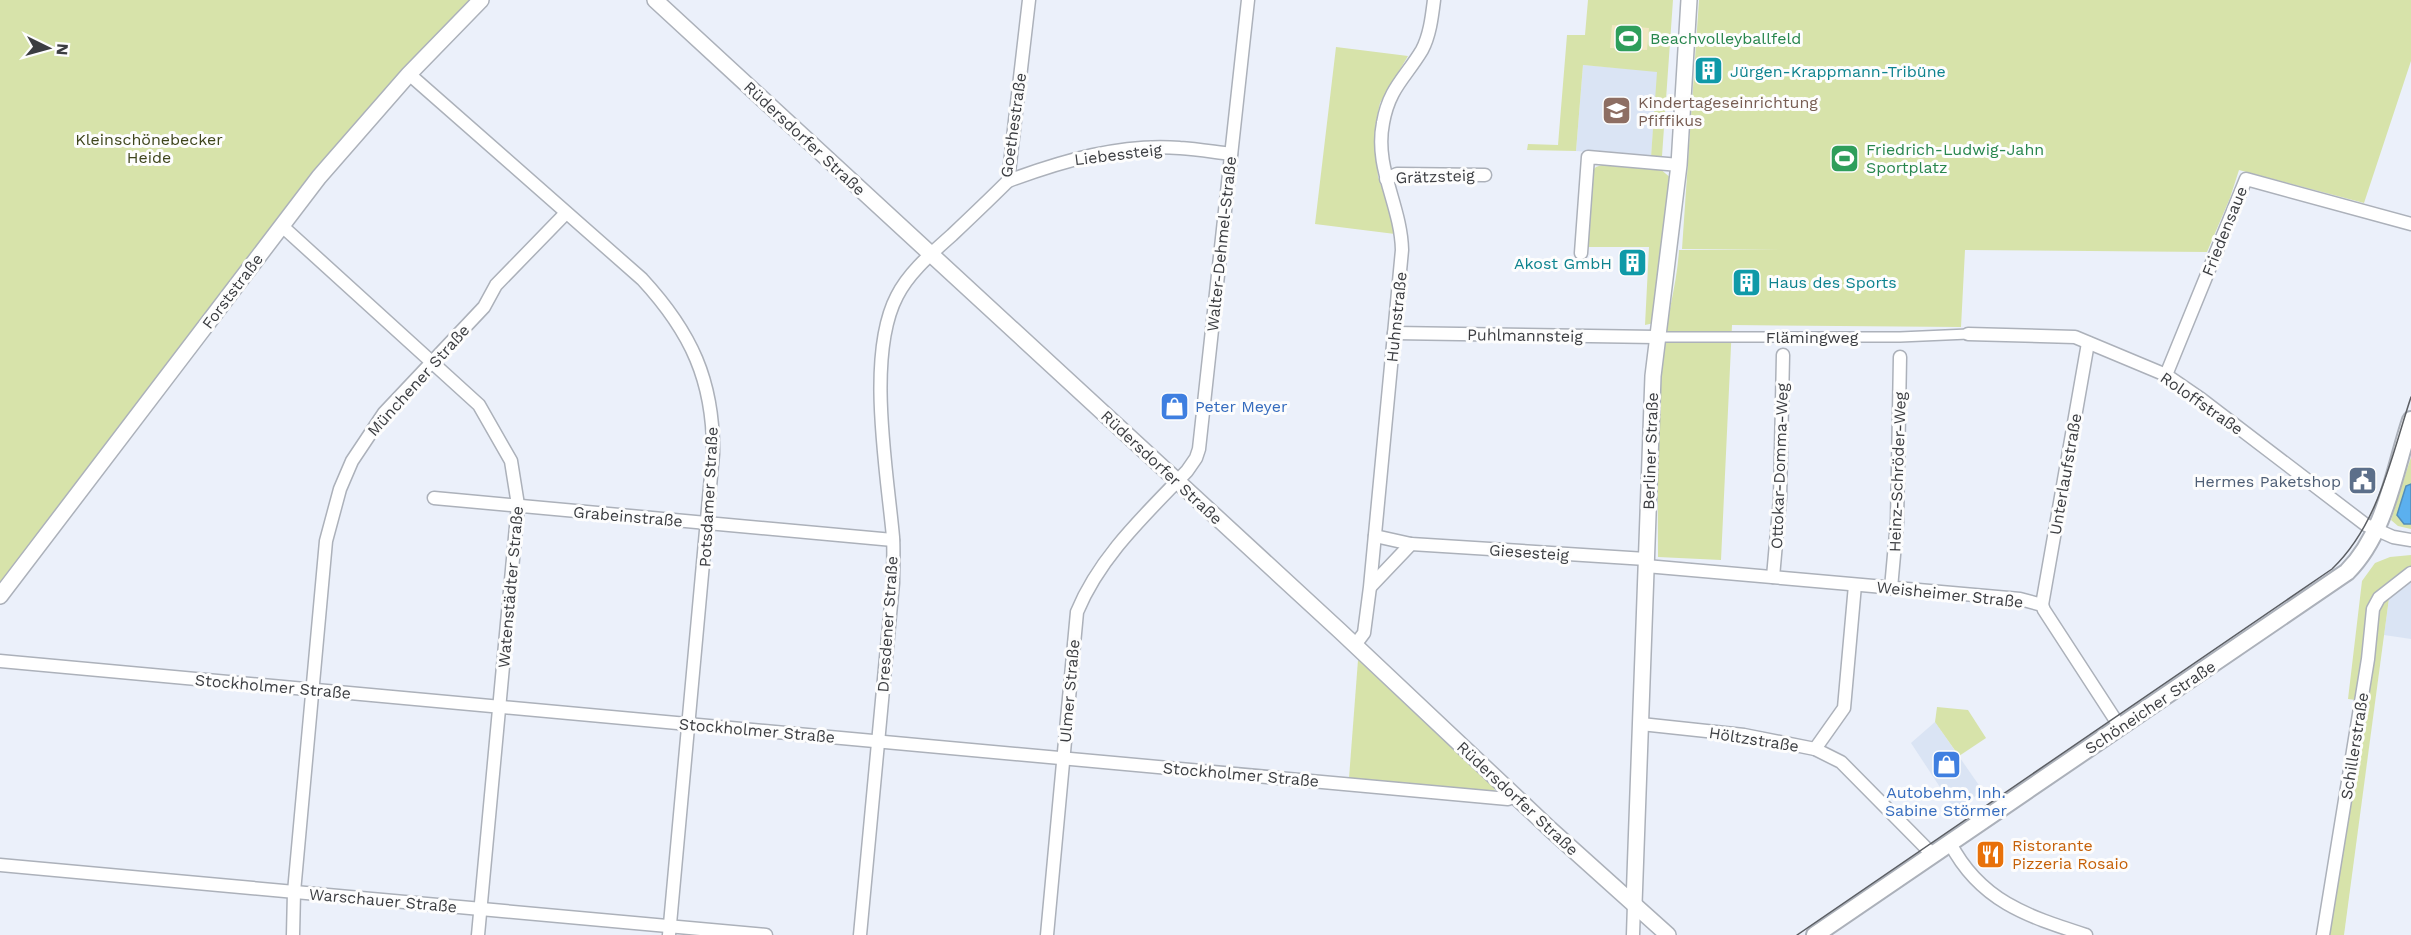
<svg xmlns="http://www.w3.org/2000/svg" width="2411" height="935" font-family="'Work Sans',sans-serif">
  <rect width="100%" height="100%" fill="#ebf0fa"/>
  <g fill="#dae4f4">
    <path d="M1583 65 1658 71 1651 157 1576 151Z"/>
    <path d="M2411 579V639L2384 635 2389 598Z"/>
    <path d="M1935 722 1983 791 1955 810 1911 743Z"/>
  </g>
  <g fill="#d7e3aa">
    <path d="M0 0H474L329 158 0 588Z"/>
    <path d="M1588 0H1673L1662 156 1651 157 1657 72 1583 65 1576 151 1527 150 1528 144 1558 145 1567 35H1585Z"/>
    <path d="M1699 0H2411V61L2364 203 2239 170 2230 198 2207 252 1965 250 1961 327 1732 325 1721 560 1658 557C1658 490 1656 422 1662 355 1666 320 1677 285 1679 250H1782L1682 249Z"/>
    <path d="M1336 47 1408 56 1380 103 1375 127 1378 177 1392 217 1395 234 1315 224Z"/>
    <path d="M1605 164 1659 168 1672 179 1654 323 1645 325 1649 247H1586L1592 171 1596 167Z"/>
    <path d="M2411 457V484L2406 486 2404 523 2411 524V529L2398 526 2391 520Z"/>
    <path d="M2411 555V566L2369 606 2356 700 2348 699 2362 581 2375 563 2390 557Z"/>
    <path d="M2389 598 2344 935H2326L2377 616 2380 606Z"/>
    <path d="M1358 660 1493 784 1495 791 1349 778Z"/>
    <path d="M1937 707 1968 710 1986 738 1959 756 1935 722Z"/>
  </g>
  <path fill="#f0e7c1" d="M1612 25 1649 28 1647 50 1610 48Z"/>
  <path fill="#5bb0ef" stroke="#518ebb" stroke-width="1.5" d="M2411 484V524H2404L2397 515 2406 486Z"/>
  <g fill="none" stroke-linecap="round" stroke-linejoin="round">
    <defs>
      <path id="pedestrian" d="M1656 337H1900L1968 334"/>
      <g id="minor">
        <path d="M409 74 642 279C691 332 714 381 713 454L669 935"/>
        <path d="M1386 179 1397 174 1485 175"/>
        <path d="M1008 181C1062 161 1122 143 1180 148 1197 149 1214 152 1231 154"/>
        <path d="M282 226 479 405 511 461 518 505 478 935"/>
        <path d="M1581 253 1588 157 1679 165"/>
        <path d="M1394 333 1656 337"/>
        <path d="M1968 334 2075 337 2166 375 2201 399 2366 525 2393 537 2411 540"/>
        <path d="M2166 375 2246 179 2411 224"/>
        <path d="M434 498 893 540"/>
        <path d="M1375 536 1411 544 1646 559"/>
        <path d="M1646 566 2020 599 2042 605 2044 610 2120 727"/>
        <path d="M1773 577 1780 498 1783 355"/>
        <path d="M1371 586 1411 544"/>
        <path d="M1891 588 1897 522 1900 357"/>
        <path d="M2042 605 2088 343"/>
        <path d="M1355 645 1364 633 1370 587 1402 250C1401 205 1374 168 1383 123 1389 88 1406 77 1422 50 1430 35 1432 16 1434 0"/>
        <path d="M0 661 1508 799 1513 794"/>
        <path d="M1641 724 1744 735 1815 749 1841 762 1932 854"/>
        <path d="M1815 749 1844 708 1855 585"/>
        <path d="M1950 843C1980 901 2027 916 2086 935"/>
        <path d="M0 865 766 935"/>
        <path d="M293 935 294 892 326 541 340 489 352 461 384 413 484 307 496 285 566 213"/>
        <path d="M860 935 893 583C893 567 894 552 893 537 887 471 866 355 897 296 909 272 932 253 952 235 971 217 990 199 1008 181L1029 0"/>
        <path d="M1047 935 1077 612C1100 556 1146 514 1187 471L1196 458 1199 449 1248 0"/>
        <path d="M1633 935 1634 904"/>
        <path d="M2323 935 2368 659 2373 609 2379 598 2411 573"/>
      </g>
      <g id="tertiary">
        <path d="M655 0 1340 631 1550 829 1668 935"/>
        <path d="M0 596 319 177 409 74 481 0"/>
        <path d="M1634 904 1653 376 1679 165 1689 0"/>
      </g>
      <path id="secondary" d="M1815 935 2347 572C2386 533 2394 471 2411 420"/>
    </defs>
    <use href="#pedestrian" stroke="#acb1ba" stroke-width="12"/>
    <use href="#minor" stroke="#acb1ba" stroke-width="15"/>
    <use href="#tertiary" stroke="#acb1ba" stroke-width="18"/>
    <use href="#secondary" stroke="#acb1ba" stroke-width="20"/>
    <use href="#pedestrian" stroke="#fff" stroke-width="9"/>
    <use href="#minor" stroke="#fff" stroke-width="12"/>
    <use href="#tertiary" stroke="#fff" stroke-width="15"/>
    <use href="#secondary" stroke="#fff" stroke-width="16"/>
    <path stroke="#5b5e63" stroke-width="1.5" d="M1797 935 2332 569C2379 524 2391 457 2411 397"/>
  </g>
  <defs>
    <symbol id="stadium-square" viewBox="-11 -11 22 22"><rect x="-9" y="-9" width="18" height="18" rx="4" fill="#2e9e5b" stroke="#fdfdfd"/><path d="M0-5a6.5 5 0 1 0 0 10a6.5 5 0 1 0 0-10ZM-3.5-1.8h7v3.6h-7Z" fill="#fff"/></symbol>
    <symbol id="building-square" viewBox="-11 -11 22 22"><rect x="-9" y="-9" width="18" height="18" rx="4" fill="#0f9aa8" stroke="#fdfdfd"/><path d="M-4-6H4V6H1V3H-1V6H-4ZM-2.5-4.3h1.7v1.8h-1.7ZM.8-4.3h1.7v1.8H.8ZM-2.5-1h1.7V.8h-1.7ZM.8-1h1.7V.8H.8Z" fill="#fff"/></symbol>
    <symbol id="school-square" viewBox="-11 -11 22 22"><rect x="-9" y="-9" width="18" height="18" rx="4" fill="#8d6e63" stroke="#fdfdfd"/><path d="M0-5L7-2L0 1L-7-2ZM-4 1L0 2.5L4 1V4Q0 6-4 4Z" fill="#fff"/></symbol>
    <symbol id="shop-square" viewBox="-11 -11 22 22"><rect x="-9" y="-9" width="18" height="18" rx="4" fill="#3f7fe0" stroke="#fdfdfd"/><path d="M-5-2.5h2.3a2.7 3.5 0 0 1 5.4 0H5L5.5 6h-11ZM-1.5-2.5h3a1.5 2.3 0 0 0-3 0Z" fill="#fff"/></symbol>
    <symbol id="civic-square" viewBox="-11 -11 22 22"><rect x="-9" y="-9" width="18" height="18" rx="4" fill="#5c6f8a" stroke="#fdfdfd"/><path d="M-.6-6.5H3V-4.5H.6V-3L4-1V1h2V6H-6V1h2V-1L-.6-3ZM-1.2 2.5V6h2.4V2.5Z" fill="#fff"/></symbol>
    <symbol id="restaurant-square" viewBox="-11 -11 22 22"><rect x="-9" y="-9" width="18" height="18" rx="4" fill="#e8710a" stroke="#fdfdfd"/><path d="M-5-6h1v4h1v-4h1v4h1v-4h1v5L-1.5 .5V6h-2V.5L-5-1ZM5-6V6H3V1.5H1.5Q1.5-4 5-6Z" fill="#fff"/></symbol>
  </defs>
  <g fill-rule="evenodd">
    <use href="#stadium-square" x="1612" y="22" width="33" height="33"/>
    <use href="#building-square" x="1692" y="54" width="33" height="33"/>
    <use href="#school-square" x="1600" y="94" width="33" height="33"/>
    <use href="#stadium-square" x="1828" y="142" width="33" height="33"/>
    <use href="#building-square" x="1616" y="246" width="33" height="33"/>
    <use href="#building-square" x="1730" y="266" width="33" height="33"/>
    <use href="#shop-square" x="1158" y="390" width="33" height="33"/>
    <use href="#civic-square" x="2346" y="464" width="33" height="33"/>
    <use href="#shop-square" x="1930" y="748" width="33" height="33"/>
    <use href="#restaurant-square" x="1974" y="838" width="33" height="33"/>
  </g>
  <g text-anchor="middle" stroke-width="6" stroke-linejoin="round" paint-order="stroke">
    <g font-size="16" fill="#27864d" stroke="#fdfdfd" text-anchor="start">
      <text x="1650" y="44">Beachvolleyballfeld</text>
      <text x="1866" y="155">Friedrich-Ludwig-Jahn<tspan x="1866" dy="18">Sportplatz</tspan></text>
    </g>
    <g font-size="16" fill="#0d838f" stroke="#fdfdfd" text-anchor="start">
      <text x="1730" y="77">Jürgen-Krappmann-Tribüne</text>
      <text x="1612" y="269" text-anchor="end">Akost GmbH</text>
      <text x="1768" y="288">Haus des Sports</text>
    </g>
    <g font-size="16" fill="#785e54" stroke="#fdfdfd" text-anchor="start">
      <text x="1638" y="108">Kindertageseinrichtung<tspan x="1638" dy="18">Pfiffikus</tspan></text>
    </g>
    <g font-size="16" fill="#3b3d41" stroke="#fdfdfd">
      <text transform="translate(1013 125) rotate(-82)" y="6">Goethestraße</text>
      <text transform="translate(805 138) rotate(43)" y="6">Rüdersdorfer Straße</text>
      <text transform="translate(1118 154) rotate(-7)" y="6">Liebessteig</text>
      <text transform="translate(1435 176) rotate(-2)" y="6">Grätzsteig</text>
      <text transform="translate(2224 231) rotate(-68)" y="6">Friedensaue</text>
      <text transform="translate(1221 244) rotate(-84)" y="6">Walter-Dehmel-Straße</text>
      <text transform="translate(232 291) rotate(-53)" y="6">Forststraße</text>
      <text transform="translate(1396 317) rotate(-84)" y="6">Huhnstraße</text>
      <text transform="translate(1525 335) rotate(1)" y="6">Puhlmannsteig</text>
      <text x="1812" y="343">Flämingweg</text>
      <text transform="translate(418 380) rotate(-48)" y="6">Münchener Straße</text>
      <text transform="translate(2202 403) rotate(35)" y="6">Roloffstraße</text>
      <text transform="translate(1650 451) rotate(-88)" y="6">Berliner Straße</text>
      <text transform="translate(1779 466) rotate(-88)" y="6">Ottokar-Domma-Weg</text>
      <text transform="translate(1162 467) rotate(43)" y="6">Rüdersdorfer Straße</text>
      <text transform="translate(1897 472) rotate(-88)" y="6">Heinz-Schröder-Weg</text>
      <text transform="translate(2065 474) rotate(-80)" y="6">Unterlaufstraße</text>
      <text transform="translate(708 497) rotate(-87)" y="6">Potsdamer Straße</text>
      <text transform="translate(628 516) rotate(5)" y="6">Grabeinstraße</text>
      <text transform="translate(1529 552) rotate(4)" y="6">Giesesteig</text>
      <text transform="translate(510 587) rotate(-85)" y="6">Watenstädter Straße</text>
      <text transform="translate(1950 594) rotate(6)" y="6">Weisheimer Straße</text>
      <text transform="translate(887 624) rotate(-86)" y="6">Dresdener Straße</text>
      <text transform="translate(273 686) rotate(5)" y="6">Stockholmer Straße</text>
      <text transform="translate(1069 691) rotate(-85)" y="6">Ulmer Straße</text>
      <text transform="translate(2150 707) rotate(-34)" y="6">Schöneicher Straße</text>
      <text transform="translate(757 730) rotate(5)" y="6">Stockholmer Straße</text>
      <text transform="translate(1754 739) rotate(9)" y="6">Höltzstraße</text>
      <text transform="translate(2354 746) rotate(-81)" y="6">Schillerstraße</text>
      <text transform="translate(1241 774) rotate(5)" y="6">Stockholmer Straße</text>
      <text transform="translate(1518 798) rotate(43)" y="6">Rüdersdorfer Straße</text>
      <text transform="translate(383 900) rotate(5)" y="6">Warschauer Straße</text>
    </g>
    <g font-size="16" fill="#3e451c" stroke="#fdfdfd">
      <text x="149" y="145">Kleinschönebecker<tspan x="149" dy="18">Heide</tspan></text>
    </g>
    <g font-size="16" fill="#366cbe" stroke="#fdfdfd" text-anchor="start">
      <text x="1195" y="412">Peter Meyer</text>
      <text x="1946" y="798" text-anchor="middle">Autobehm, Inh.<tspan x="1946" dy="18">Sabine Störmer</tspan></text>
    </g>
    <g font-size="16" fill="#4e5e75" stroke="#fdfdfd" text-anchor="end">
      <text x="2341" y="487">Hermes Paketshop</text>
    </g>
    <g font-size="16" fill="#c56008" stroke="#fdfdfd" text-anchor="start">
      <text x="2012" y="851">Ristorante<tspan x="2012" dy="18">Pizzeria Rosaio</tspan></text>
    </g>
  </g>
  <g transform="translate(48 48) rotate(95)" stroke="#fdfdfd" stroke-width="4.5" paint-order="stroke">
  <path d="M0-4.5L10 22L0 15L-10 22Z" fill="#3b3d41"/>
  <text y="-9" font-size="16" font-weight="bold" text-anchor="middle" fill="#3b3d41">N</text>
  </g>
</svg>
